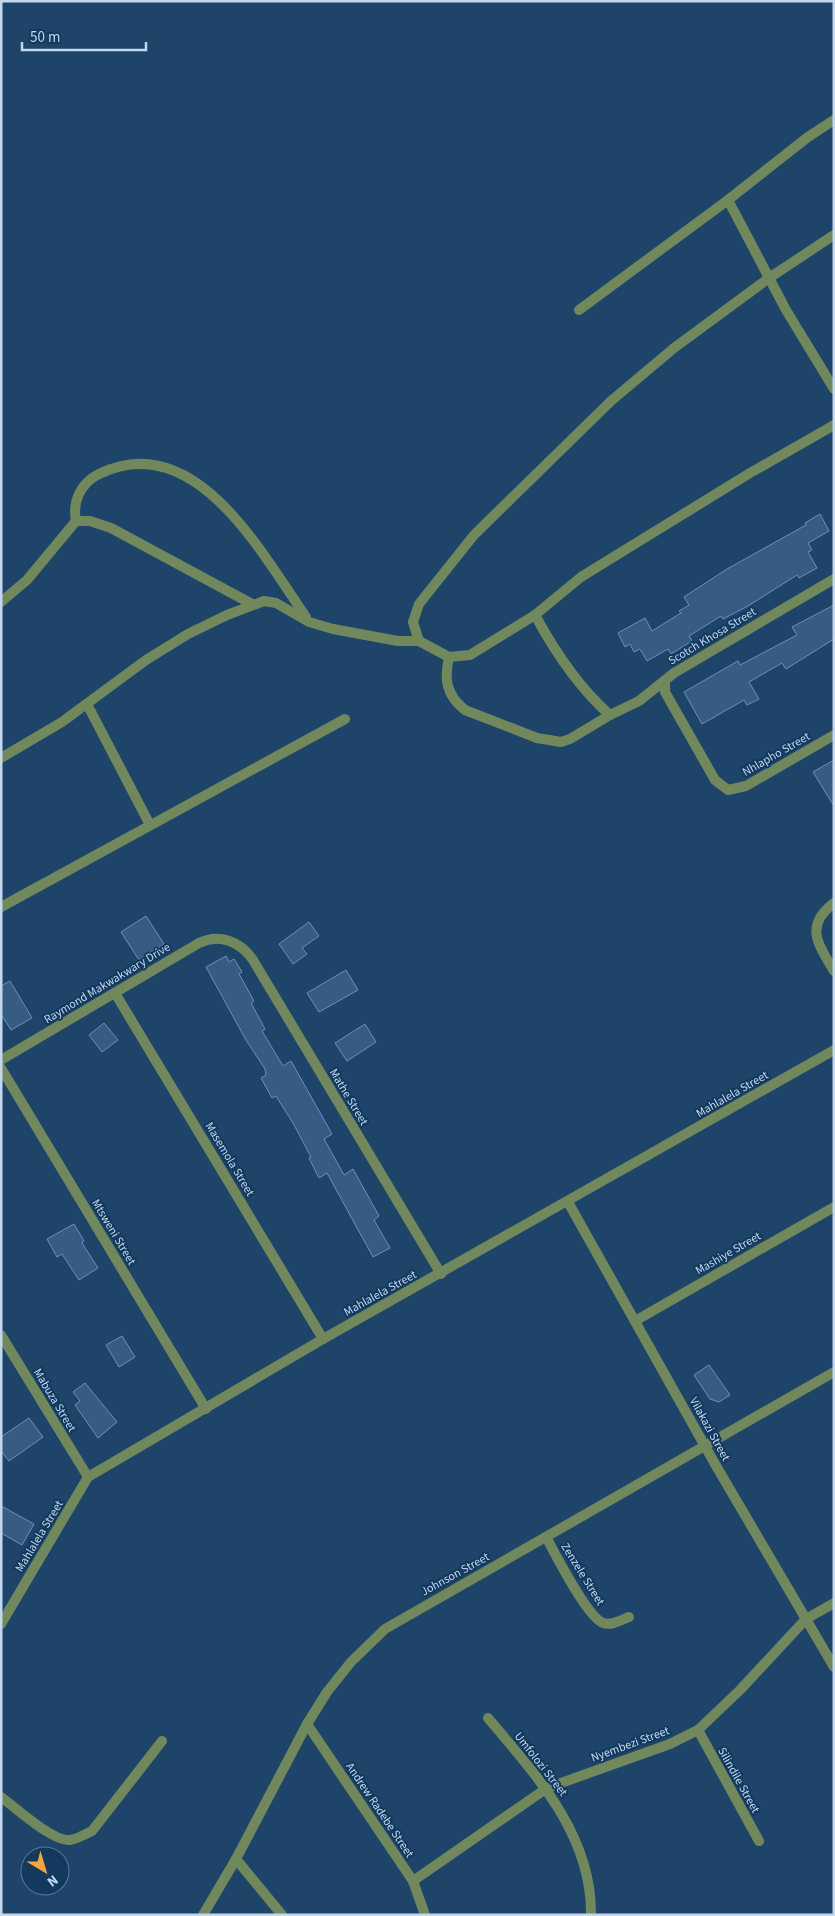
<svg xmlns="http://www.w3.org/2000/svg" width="835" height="1916" font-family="'Source Sans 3',sans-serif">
  <rect width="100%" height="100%" fill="#1e446a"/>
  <g fill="#365c83" stroke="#6991bc">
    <path d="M820 514 829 531 808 543 812 550 808 552 817 568 799 578 797 575 748 606 723 619 721 616 689 636 692 641 671 654 668 649 647 661 640 649 634 652 630 644 625 647 618 633 645 618 652 631 681 613 679 611 689 605 684 597 727 569 806 525 805 523Z"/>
    <path d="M834 605V639L786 669 782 663 749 682 759 699 747 705 744 700 702 724 684 692 738 661 740 665 797 635 792 627Z"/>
    <path d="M834 760V806L813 772Z"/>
    <path d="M146 916 164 944 139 960 121 932Z"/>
    <path d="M309 922 319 936 302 948 307 954 293 964 279 944Z"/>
    <path d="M226 956 229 962 234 959 242 972 239 974 254 1001 251 1003 265 1029 262 1031 283 1066 291 1061 332 1134 324 1139 344 1175 353 1169 379 1216 374 1220 390 1248 373 1257 327 1173 319 1178 309 1158 311 1157 293 1123 276 1096 272 1098 261 1078 266 1075 265 1069 246 1040 206 967Z"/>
    <path d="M346 970 358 990 319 1012 307 993Z"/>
    <path d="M10 981 32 1018 11 1030 1 1014V986Z"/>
    <path d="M104 1023 118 1040 102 1052 89 1035Z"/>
    <path d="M365 1024 376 1042 347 1061 335 1043Z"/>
    <path d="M74 1224 84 1241 82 1243 98 1268 79 1280 62 1254 57 1257 47 1239Z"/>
    <path d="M122 1336 135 1357 119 1367 106 1345Z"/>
    <path d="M709 1365 730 1395 719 1402 710 1399 694 1375Z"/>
    <path d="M85 1383 117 1422 98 1438 75 1405 80 1401 73 1392Z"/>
    <path d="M29 1418 43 1437 9 1461 1 1451V1437Z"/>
    <path d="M1 1506 34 1524 22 1545 1 1533Z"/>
  </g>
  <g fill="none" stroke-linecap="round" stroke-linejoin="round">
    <path stroke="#71885d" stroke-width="10" d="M1 1797C16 1808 53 1842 70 1840 78 1839 85 1834 92 1831L162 1741"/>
    <g stroke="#71885d" stroke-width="10">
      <path d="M728 200 786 310 834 389"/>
      <path d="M579 310 728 200 808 137 834 120"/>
      <path d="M76 521C72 501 81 483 99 474 195 427 262 554 306 617"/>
      <path d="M1 602 27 580 76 521H90L111 528 252 604"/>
      <path d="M535 615C555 652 578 687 610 715"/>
      <path d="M419 641 413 622 419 604 474 535 522 488 611 401 674 348 769 278 834 235"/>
      <path d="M449 657C444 679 446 695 465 710L537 738 561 742 570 739 610 715 639 701 674 673 834 579"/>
      <path d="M665 682V692L715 780 728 790 746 786 834 735"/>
      <path d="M87 704 150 825"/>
      <path d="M1 758 62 722 146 660 188 634 227 615 264 601 276 603 309 622 333 629 398 641H419L449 657 470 655 535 615 581 577 750 473 834 425"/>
      <path d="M834 903C804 926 818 944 834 971"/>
      <path d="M1 907 345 719"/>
      <path d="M115 993 323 1339"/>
      <path d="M1 1060 199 943C220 933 241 942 253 960L441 1274"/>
      <path d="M1 1068 206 1409"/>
      <path d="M568 1202 715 1464 834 1667"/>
      <path d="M635 1321 834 1207"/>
      <path d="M1 1335 88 1477"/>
      <path d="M546 1537C556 1555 587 1617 603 1623 612 1626 621 1620 629 1617"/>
      <path d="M1 1624 88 1477 323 1339 834 1050"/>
      <path d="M488 1718C536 1775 592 1835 591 1915"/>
      <path d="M307 1724 413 1881 425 1915"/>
      <path d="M698 1730 759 1841"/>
      <path d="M236 1859 282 1915"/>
      <path d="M413 1881 547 1788 670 1744 698 1730 740 1690 806 1619 834 1603"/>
      <path d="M203 1915 236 1859 307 1724 327 1692 351 1662 385 1629 834 1372"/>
    </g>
  </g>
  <g text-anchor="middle" stroke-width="4" stroke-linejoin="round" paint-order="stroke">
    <g font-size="12" fill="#c3d8ef" stroke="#13395e">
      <text transform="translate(712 636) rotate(-31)" y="4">Scotch Khosa Street</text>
      <text transform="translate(776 754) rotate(-30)" y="4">Nhlapho Street</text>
      <text transform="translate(107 983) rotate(-31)" y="4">Raymond Makwakwary Drive</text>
      <text transform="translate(732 1094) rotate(-30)" y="4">Mahlalela Street</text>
      <text transform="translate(349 1097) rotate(59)" y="4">Mathe Street</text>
      <text transform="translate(230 1159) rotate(59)" y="4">Masemola Street</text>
      <text transform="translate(114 1232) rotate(59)" y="4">Mtsweni Street</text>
      <text transform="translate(728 1253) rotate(-30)" y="4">Mashiye Street</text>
      <text transform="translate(380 1293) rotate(-29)" y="4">Mahlalela Street</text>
      <text transform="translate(55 1400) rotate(59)" y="4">Mabuza Street</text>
      <text transform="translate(710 1429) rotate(61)" y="4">Vilakazi Street</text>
      <text transform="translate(39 1536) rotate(-59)" y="4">Mahlalela Street</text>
      <text transform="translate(455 1574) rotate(-29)" y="4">Johnson Street</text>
      <text transform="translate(583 1574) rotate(58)" y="4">Zenzele Street</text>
      <text transform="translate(630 1744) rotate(-20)" y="4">Nyembezi Street</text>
      <text transform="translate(541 1764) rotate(52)" y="4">Umfolozi Street</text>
      <text transform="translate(739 1780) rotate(61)" y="4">Silindile Street</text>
      <text transform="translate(380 1810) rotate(56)" y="4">Andrew Radebe Street</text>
    </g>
  </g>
  <rect width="835" height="1916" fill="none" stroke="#c3d8ef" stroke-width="5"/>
  <g transform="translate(45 1871) rotate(142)"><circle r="24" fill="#13395e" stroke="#597998"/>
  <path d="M0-4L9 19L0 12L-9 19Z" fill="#f1a63f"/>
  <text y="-8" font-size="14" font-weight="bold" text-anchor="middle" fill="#c3d8ef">N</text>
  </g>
  <path d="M22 42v8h124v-8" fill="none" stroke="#c3d8ef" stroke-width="2.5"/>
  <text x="30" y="42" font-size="15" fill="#c3d8ef" stroke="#13395e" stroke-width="4" paint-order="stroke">50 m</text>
</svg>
